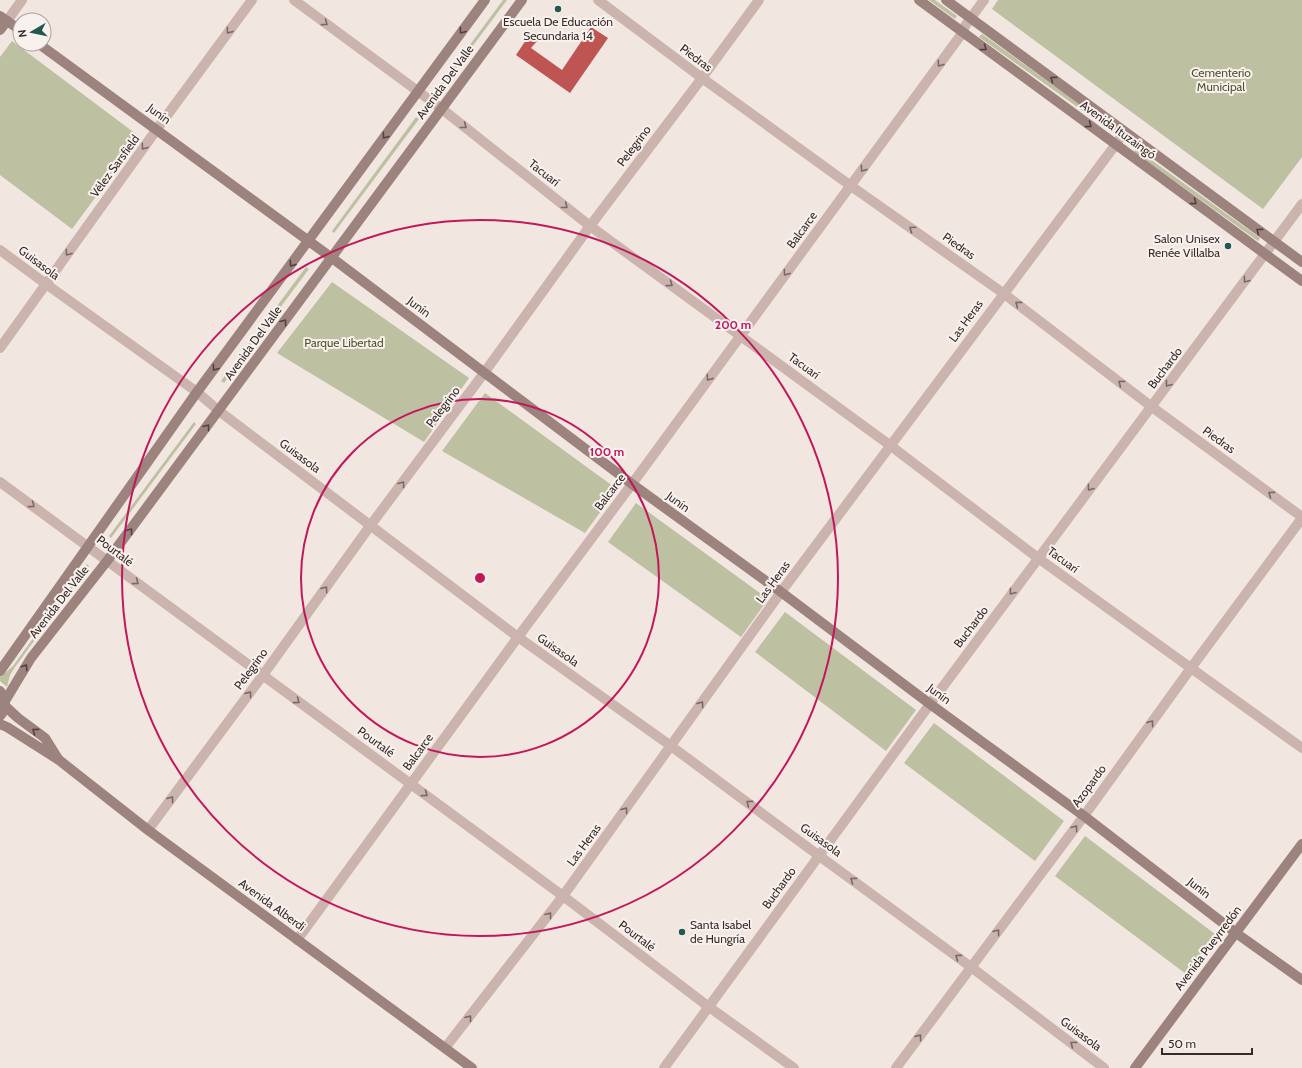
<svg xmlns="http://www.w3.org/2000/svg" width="1302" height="1068" font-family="Cabin,sans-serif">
  <rect width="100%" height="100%" fill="#f2e6e1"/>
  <g fill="#bdc0a1">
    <path d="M503 0H507L443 86 441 84Z"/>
    <path d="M929 0H935L957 16 955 19Z"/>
    <path d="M998 0H1302V157L1263 209 992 9Z"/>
    <path d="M982 34 1106 123 1104 126 979 37Z"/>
    <path d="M12 41 140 137 72 229 0 175V57Z"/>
    <path d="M416 117 419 119 334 233 332 231Z"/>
    <path d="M1136 149 1260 238 1258 241 1134 152Z"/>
    <path d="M306 267 309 269 224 383 221 381Z"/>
    <path d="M332 282 469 378 424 442 277 353Z"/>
    <path d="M485 393 617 489 585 533 442 451Z"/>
    <path d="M194 422 196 424 111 538 109 536Z"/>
    <path d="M636 503 768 599 741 637 608 542Z"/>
    <path d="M87 564 89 566 15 667 10 675 7 687 0 681V675L6 672 13 666Z"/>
    <path d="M785 612 916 710 886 751 755 652Z"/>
    <path d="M934 723 1064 821 1035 861 904 763Z"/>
    <path d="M1085 836 1215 934 1186 974 1055 876Z"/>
  </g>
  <path fill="#be5552" d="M591 27 608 38 570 93 516 55 530 34 538 40 531 48 562 70Z"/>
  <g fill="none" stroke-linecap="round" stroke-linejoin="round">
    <g stroke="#cab4ad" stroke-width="10">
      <path d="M294 0 442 109 590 226 891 446 1038 558 1302 748"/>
      <path d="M598 0 702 78 851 186 1003 293 1152 407 1302 517"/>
      <path d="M7 21 22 0"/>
      <path d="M0 250 46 284 197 392 219 411 518 637 671 746 818 855 971 967 1104 1068"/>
      <path d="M0 348 157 129 252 0"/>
      <path d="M0 482 563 896 709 1007 794 1068"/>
      <path d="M148 830 263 675 370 526 484 373 590 226 702 78 759 0"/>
      <path d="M297 940 518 637 632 484 963 32 965 26 984 0"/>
      <path d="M445 1048 563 896 781 592 1125 132"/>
      <path d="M664 1068 930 704 1302 204"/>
      <path d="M896 1068 1084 816 1191 668 1302 518"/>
    </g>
    <g stroke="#9d837e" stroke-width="10">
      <path d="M919 0 1302 281"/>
      <path d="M946 0 1302 262"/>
      <path d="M0 16 20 30"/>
      <path d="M0 30 7 21"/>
      <path d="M39 44 332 258 632 484 781 592 930 704 1084 816 1236 933 1302 980"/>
      <path d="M0 671 197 392 485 0"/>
      <path d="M0 691C6 699 7 708 0 716"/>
      <path d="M5 701 31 658 107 561 522 0"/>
      <path d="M5 706 18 718 45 738 58 759"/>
      <path d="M0 724 7 727 59 760 148 830 472 1068"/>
      <path d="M1135 1068 1302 844"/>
    </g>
  </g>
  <defs><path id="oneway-chevron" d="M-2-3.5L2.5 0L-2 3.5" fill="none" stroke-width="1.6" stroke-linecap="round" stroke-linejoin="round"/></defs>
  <g stroke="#7a6966">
    <use href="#oneway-chevron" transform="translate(325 23) rotate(36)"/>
    <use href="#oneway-chevron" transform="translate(229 31) rotate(126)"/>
    <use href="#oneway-chevron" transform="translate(940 64) rotate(126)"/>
    <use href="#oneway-chevron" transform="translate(464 126) rotate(38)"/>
    <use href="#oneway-chevron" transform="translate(144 147) rotate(126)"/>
    <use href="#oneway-chevron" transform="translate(863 169) rotate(126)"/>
    <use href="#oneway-chevron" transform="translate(565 206) rotate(38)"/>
    <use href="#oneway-chevron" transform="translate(912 229) rotate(-145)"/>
    <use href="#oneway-chevron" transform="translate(68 253) rotate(126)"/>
    <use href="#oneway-chevron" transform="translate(786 273) rotate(126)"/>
    <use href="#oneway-chevron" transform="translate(1246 280) rotate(127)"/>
    <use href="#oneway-chevron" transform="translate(670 284) rotate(36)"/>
    <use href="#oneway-chevron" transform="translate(1018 304) rotate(-143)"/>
    <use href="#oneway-chevron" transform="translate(709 378) rotate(126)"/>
    <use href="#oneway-chevron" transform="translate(1121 383) rotate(-143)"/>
    <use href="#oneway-chevron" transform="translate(1168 384) rotate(127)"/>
    <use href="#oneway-chevron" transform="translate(402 484) rotate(-53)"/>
    <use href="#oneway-chevron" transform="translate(1090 488) rotate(127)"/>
    <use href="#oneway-chevron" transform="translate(1271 494) rotate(-144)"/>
    <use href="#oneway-chevron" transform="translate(32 505) rotate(36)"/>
    <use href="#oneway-chevron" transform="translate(136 582) rotate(36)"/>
    <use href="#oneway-chevron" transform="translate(325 589) rotate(-54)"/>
    <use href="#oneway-chevron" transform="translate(1012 592) rotate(127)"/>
    <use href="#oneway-chevron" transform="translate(249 694) rotate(-53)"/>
    <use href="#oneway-chevron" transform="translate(297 701) rotate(36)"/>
    <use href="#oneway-chevron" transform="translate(701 704) rotate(-54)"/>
    <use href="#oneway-chevron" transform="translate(1151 723) rotate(-54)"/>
    <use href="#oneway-chevron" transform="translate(425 794) rotate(36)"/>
    <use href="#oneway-chevron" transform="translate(171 799) rotate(-53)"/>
    <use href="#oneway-chevron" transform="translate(749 803) rotate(-143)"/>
    <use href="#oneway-chevron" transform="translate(625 810) rotate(-54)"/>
    <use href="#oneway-chevron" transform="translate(1075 828) rotate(-53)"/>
    <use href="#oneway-chevron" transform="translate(853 880) rotate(-144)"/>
    <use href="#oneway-chevron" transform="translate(549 915) rotate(-52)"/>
    <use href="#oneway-chevron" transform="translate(997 932) rotate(-53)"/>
    <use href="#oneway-chevron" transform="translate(958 957) rotate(-144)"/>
    <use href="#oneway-chevron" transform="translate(469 1018) rotate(-52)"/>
    <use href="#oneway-chevron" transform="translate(919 1037) rotate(-53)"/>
    <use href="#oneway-chevron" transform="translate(1073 1044) rotate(-143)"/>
  </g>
  <g stroke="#514240">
    <use href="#oneway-chevron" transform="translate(462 31) rotate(126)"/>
    <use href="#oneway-chevron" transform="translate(984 48) rotate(36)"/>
    <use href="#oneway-chevron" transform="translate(1053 79) rotate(-144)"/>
    <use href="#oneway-chevron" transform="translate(1089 125) rotate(36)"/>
    <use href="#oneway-chevron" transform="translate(385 136) rotate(126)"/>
    <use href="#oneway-chevron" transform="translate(1194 202) rotate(36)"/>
    <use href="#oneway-chevron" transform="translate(1259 231) rotate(-144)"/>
    <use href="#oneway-chevron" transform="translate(292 264) rotate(126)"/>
    <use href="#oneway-chevron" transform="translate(284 322) rotate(-54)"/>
    <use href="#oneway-chevron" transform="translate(215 368) rotate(126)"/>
    <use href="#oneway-chevron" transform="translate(207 427) rotate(-53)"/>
    <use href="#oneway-chevron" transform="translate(130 531) rotate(-53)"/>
    <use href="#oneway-chevron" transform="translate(25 667) rotate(-57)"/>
    <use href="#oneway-chevron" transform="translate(35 731) rotate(-144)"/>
  </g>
  <g fill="none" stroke="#c2185b" stroke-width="2">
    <circle cx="480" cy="578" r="179"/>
    <circle cx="480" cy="578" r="358"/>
  </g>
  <g fill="#235850" stroke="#f9f1ed" stroke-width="1.5">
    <circle cx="558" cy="9" r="4"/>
    <circle cx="1228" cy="246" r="4"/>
    <circle cx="682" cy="932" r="4"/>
  </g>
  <g text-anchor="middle" stroke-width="4" stroke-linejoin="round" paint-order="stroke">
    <g font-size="12" fill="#382c2b" stroke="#f9f1ed">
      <text x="558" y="26">Escuela De Educación<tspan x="558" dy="14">Secundaria 14</tspan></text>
      <text x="1220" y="243" text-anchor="end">Salon Unisex<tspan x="1220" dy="14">Renée Villalba</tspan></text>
      <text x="690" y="929" text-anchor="start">Santa Isabel<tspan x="690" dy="14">de Hungría</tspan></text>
    </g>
    <g font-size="12" fill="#382c2b" stroke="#f9f1ed">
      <text transform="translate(696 58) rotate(37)" y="4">Piedras</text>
      <text transform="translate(445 82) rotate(-54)" y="4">Avenida Del Valle</text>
      <text transform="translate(159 114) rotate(36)" y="4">Junín</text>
      <text transform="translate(1118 130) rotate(36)" y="4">Avenida Ituzaingó</text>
      <text transform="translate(634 146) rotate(-53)" y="4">Pelegrino</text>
      <text transform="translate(115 166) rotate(-54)" y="4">Vélez Sarsfield</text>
      <text transform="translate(544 173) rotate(38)" y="4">Tacuarí</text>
      <text transform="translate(802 230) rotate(-54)" y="4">Balcarce</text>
      <text transform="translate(959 246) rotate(35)" y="4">Piedras</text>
      <text transform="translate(39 263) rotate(37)" y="4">Guisasola</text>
      <text transform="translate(419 307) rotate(37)" y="4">Junín</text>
      <text transform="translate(966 321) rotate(-54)" y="4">Las Heras</text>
      <text transform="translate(253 343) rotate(-54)" y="4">Avenida Del Valle</text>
      <text transform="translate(804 366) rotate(36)" y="4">Tacuarí</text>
      <text transform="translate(1165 368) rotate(-53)" y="4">Buchardo</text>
      <text transform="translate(443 407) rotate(-53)" y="4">Pelegrino</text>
      <text transform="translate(1219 440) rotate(36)" y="4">Piedras</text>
      <text transform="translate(300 456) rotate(37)" y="4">Guisasola</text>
      <text transform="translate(610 492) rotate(-53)" y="4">Balcarce</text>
      <text transform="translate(678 502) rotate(36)" y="4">Junín</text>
      <text transform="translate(115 551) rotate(37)" y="4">Pourtalé</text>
      <text transform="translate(1063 560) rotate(36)" y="4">Tacuarí</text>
      <text transform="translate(773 582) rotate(-54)" y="4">Las Heras</text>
      <text transform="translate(59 602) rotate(-52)" y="4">Avenida Del Valle</text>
      <text transform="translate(971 627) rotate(-53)" y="4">Buchardo</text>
      <text transform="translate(558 650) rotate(35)" y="4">Guisasola</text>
      <text transform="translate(251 669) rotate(-54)" y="4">Pelegrino</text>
      <text transform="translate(939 694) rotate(36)" y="4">Junín</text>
      <text transform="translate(376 742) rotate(36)" y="4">Pourtalé</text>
      <text transform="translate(418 752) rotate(-54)" y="4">Balcarce</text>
      <text transform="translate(1089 786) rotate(-54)" y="4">Azopardo</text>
      <text transform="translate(821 840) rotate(36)" y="4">Guisasola</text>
      <text transform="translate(584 845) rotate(-54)" y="4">Las Heras</text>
      <text transform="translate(779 888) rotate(-54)" y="4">Buchardo</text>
      <text transform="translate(1199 888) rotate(38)" y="4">Junín</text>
      <text transform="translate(272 905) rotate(36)" y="4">Avenida Alberdi</text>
      <text transform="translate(637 936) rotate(37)" y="4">Pourtalé</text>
      <text transform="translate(1208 948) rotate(-53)" y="4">Avenida Pueyrredón</text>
      <text transform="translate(1081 1034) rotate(37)" y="4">Guisasola</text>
    </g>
    <g font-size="12" fill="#505530" stroke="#f9f1ed">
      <text x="1221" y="77">Cementerio<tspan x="1221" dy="14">Municipal</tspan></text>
      <text x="344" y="347">Parque Libertad</text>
    </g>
  </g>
  <circle cx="480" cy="578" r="6" fill="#c2185b" stroke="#f9f1ed" stroke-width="2"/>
  <g font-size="12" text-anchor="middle" font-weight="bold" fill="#c2185b" stroke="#f9f1ed" stroke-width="4" stroke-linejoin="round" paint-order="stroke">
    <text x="733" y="329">200 m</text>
    <text x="607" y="456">100 m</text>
  </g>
  <g transform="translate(32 32) rotate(261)"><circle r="19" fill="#f9f1ed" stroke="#aca29f"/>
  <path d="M0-3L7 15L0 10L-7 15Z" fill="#235850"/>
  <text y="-6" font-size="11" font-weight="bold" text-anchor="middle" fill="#382c2b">N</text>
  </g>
  <path d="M1162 1048v6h90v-6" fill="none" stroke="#382c2b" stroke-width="2"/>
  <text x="1168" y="1048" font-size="12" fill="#382c2b" stroke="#f9f1ed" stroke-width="3" paint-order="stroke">50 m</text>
</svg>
